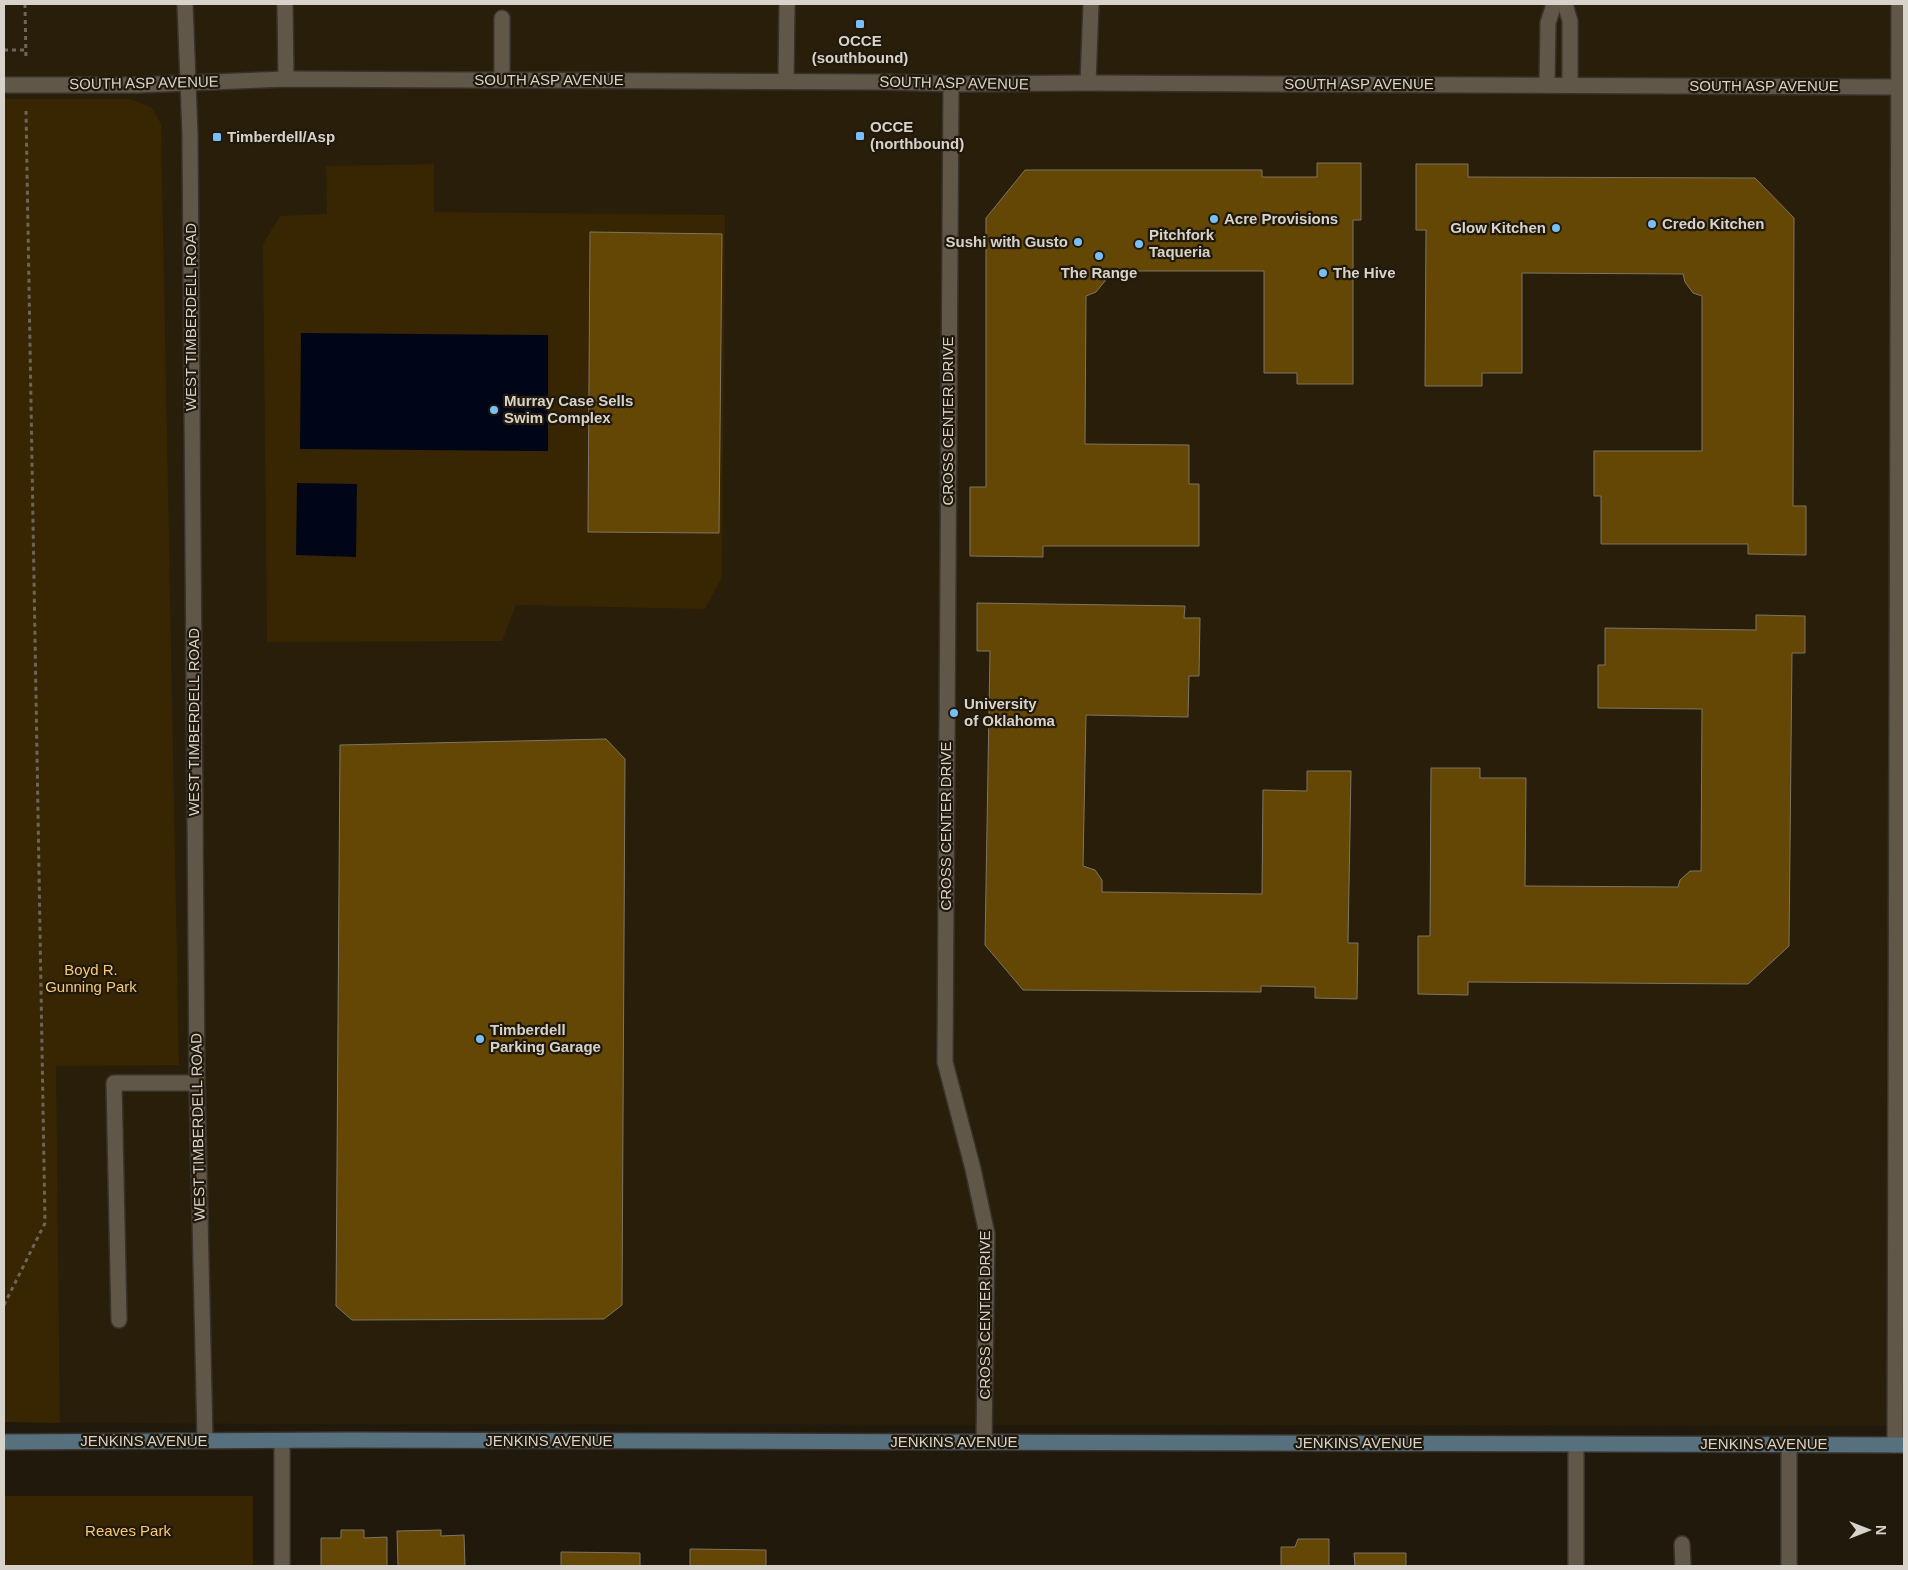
<svg xmlns="http://www.w3.org/2000/svg" width="1908" height="1570" font-family="Arial,sans-serif">
  <rect width="100%" height="100%" fill="#21190c"/>
  <path fill="#291e0a" d="M4 4H1904V1426L255 1424 4 1422Z"/>
  <g fill="#382602">
    <path d="M4 99H131L152 108 161 124 179 1065 56 1066 60 1423 4 1422Z"/>
    <path d="M434 164V212L725 215 722 577 705 609 516 605 502 641 267 642 263 244 280 216 327 214 326 166Z"/>
    <rect x="4" y="1496" width="249" height="70"/>
  </g>
  <g fill="#000618">
    <path d="M301 333 548 335V451L300 449Z"/>
    <path d="M297 483 357 484 356 557 296 555Z"/>
  </g>
  <g fill="#644705" stroke="#7f7565">
    <path d="M1317 163H1361V220H1353V384H1297V373H1264V271H1105V281L1096 292 1086 296 1085 444 1189 445V484H1199V546H1043V557L970 556V487H986V218L1025 170H1262V177H1317Z"/>
    <path d="M1416 164H1468V177L1755 178 1794 218 1793 506H1806V555L1748 554V544H1601V496H1594V451H1702V296L1693 293 1685 282 1683 274 1522 273V373H1482V386H1425L1426 230H1416Z"/>
    <path d="M590 232 722 234 719 533 588 532Z"/>
    <path d="M977 603 1185 606 1184 618H1200L1199 676H1189L1188 717 1086 715 1083 866 1095 870 1102 880V892L1262 894 1263 790 1307 791V771H1351L1348 943H1358L1357 999 1315 998V987L1261 986V992L1023 990 985 945 990 651H977Z"/>
    <path d="M1756 615 1805 616V653H1792L1789 946 1748 984 1468 982V995L1418 994V936H1430L1431 768H1480V778H1526L1525 886 1678 887 1680 880 1690 871H1701L1702 709 1598 708V665H1605V628L1756 630Z"/>
    <path d="M606 739 625 759 622 1305 604 1319 352 1320 336 1306 340 745Z"/>
    <path d="M341 1530H364V1538L387 1537V1566H321V1538H341Z"/>
    <path d="M441 1530V1536L464 1535 465 1566H398L397 1531Z"/>
    <path d="M1298 1539H1329V1566H1281V1547H1295Z"/>
    <path d="M690 1549 766 1550V1566H690Z"/>
    <path d="M561 1552 640 1553V1566H561Z"/>
    <path d="M1354 1553H1406V1566H1355Z"/>
  </g>
  <g fill="none" stroke-linecap="round" stroke-linejoin="round">
    <defs>
      <g id="lane">
        <path d="M1565 4 1570 21V85"/>
        <path d="M502 18V80"/>
        <path d="M786 81 787 4"/>
        <path d="M1088 83 1091 4"/>
        <path d="M1547 85 1548 23 1554 4"/>
        <path d="M119 1320 114 1083H197"/>
        <path d="M1576 1444V1566"/>
        <path d="M1789 1445V1566"/>
        <path d="M1682 1544 1683 1566"/>
      </g>
      <g id="street">
        <path d="M185 4 190 135 197 1083 205 1440"/>
        <path d="M285 4 286 79"/>
        <path d="M951 84 945 1062 973 1169 987 1234 984 1442"/>
        <path d="M4 85H137L286 79 883 82 961 84 1088 83 1904 87"/>
        <path d="M282 1441V1566"/>
        <path d="M1895 1445 1899 4"/>
      </g>
      <path id="secondary" d="M4 1442 351 1440 1904 1445"/>
    </defs>
    <use href="#lane" stroke="#38322c" stroke-width="18"/>
    <use href="#street" stroke="#38322c" stroke-width="18"/>
    <use href="#secondary" stroke="#38322c" stroke-width="18"/>
    <g stroke="#6c665a" stroke-width="3" stroke-dasharray="4 4" stroke-linecap="butt">
      <path d="M25 4 26 60"/>
      <path d="M4 50H25"/>
      <path d="M4 1305 45 1223 26 111"/>
    </g>
    <use href="#lane" stroke="#615748" stroke-width="15"/>
    <use href="#street" stroke="#615748" stroke-width="15"/>
    <use href="#secondary" stroke="#57707d" stroke-width="15"/>
  </g>
  <g fill="#78bff7" stroke="#21190c" stroke-width="2">
    <rect x="855" y="19" width="10" height="10" rx="2.5"/>
    <rect x="855" y="131" width="10" height="10" rx="2.5"/>
    <rect x="212" y="132" width="10" height="10" rx="2.5"/>
    <circle cx="1214" cy="219" r="5"/>
    <circle cx="1652" cy="224" r="5"/>
    <circle cx="1556" cy="228" r="5"/>
    <circle cx="1078" cy="242" r="5"/>
    <circle cx="1139" cy="244" r="5"/>
    <circle cx="1099" cy="256" r="5"/>
    <circle cx="1323" cy="273" r="5"/>
    <circle cx="494" cy="410" r="5"/>
    <circle cx="954" cy="713" r="5"/>
    <circle cx="480" cy="1039" r="5"/>
  </g>
  <g text-anchor="middle" stroke-width="4.5" stroke-linejoin="round" paint-order="stroke">
    <g font-size="15" font-weight="bold" fill="#d8d3ca" stroke="#21190c" text-anchor="start">
      <text x="860" y="46" text-anchor="middle">OCCE<tspan x="860" dy="17">(southbound)</tspan></text>
      <text x="870" y="132">OCCE<tspan x="870" dy="17">(northbound)</tspan></text>
      <text x="227" y="142">Timberdell/Asp</text>
      <text x="1224" y="224">Acre Provisions</text>
      <text x="1662" y="229">Credo Kitchen</text>
      <text x="1546" y="233" text-anchor="end">Glow Kitchen</text>
      <text x="1149" y="240">Pitchfork<tspan x="1149" dy="17">Taqueria</tspan></text>
      <text x="1068" y="247" text-anchor="end">Sushi with Gusto</text>
      <text x="1099" y="278" text-anchor="middle">The Range</text>
      <text x="1333" y="278">The Hive</text>
      <text x="504" y="406">Murray Case Sells<tspan x="504" dy="17">Swim Complex</tspan></text>
      <text x="964" y="709">University<tspan x="964" dy="17">of Oklahoma</tspan></text>
      <text x="490" y="1035">Timberdell<tspan x="490" dy="17">Parking Garage</tspan></text>
    </g>
    <g font-size="15" fill="#d8d3ca" stroke="#21190c">
      <text x="549" y="85">SOUTH ASP AVENUE</text>
      <text transform="translate(144 83) rotate(-1)" y="5">SOUTH ASP AVENUE</text>
      <text transform="translate(954 83) rotate(1)" y="5">SOUTH ASP AVENUE</text>
      <text x="1359" y="89">SOUTH ASP AVENUE</text>
      <text x="1764" y="91">SOUTH ASP AVENUE</text>
      <text transform="translate(191 317) rotate(-90)" y="5">WEST TIMBERDELL ROAD</text>
      <text transform="translate(948 421) rotate(-90)" y="5">CROSS CENTER DRIVE</text>
      <text transform="translate(194 722) rotate(-90)" y="5">WEST TIMBERDELL ROAD</text>
      <text transform="translate(946 826) rotate(-90)" y="5">CROSS CENTER DRIVE</text>
      <text transform="translate(198 1127) rotate(-91)" y="5">WEST TIMBERDELL ROAD</text>
      <text transform="translate(985 1315) rotate(-90)" y="5">CROSS CENTER DRIVE</text>
      <text x="144" y="1446">JENKINS AVENUE</text>
      <text x="549" y="1446">JENKINS AVENUE</text>
      <text x="954" y="1447">JENKINS AVENUE</text>
      <text x="1359" y="1448">JENKINS AVENUE</text>
      <text x="1764" y="1449">JENKINS AVENUE</text>
    </g>
    <g font-size="15" fill="#f7c976" stroke="#21190c">
      <text x="91" y="975">Boyd R.<tspan x="91" dy="17">Gunning Park</tspan></text>
      <text x="128" y="1536">Reaves Park</text>
    </g>
  </g>
  <rect width="1908" height="1570" fill="none" stroke="#d8d3ca" stroke-width="10"/>
  <g transform="translate(1868 1530) rotate(90)" stroke="#21190c" stroke-width="4" paint-order="stroke">
  <path d="M0-4L9 19L0 12L-9 19Z" fill="#d8d3ca"/>
  <text y="-8" font-size="14" font-weight="bold" text-anchor="middle" fill="#d8d3ca">N</text>
  </g>
</svg>
